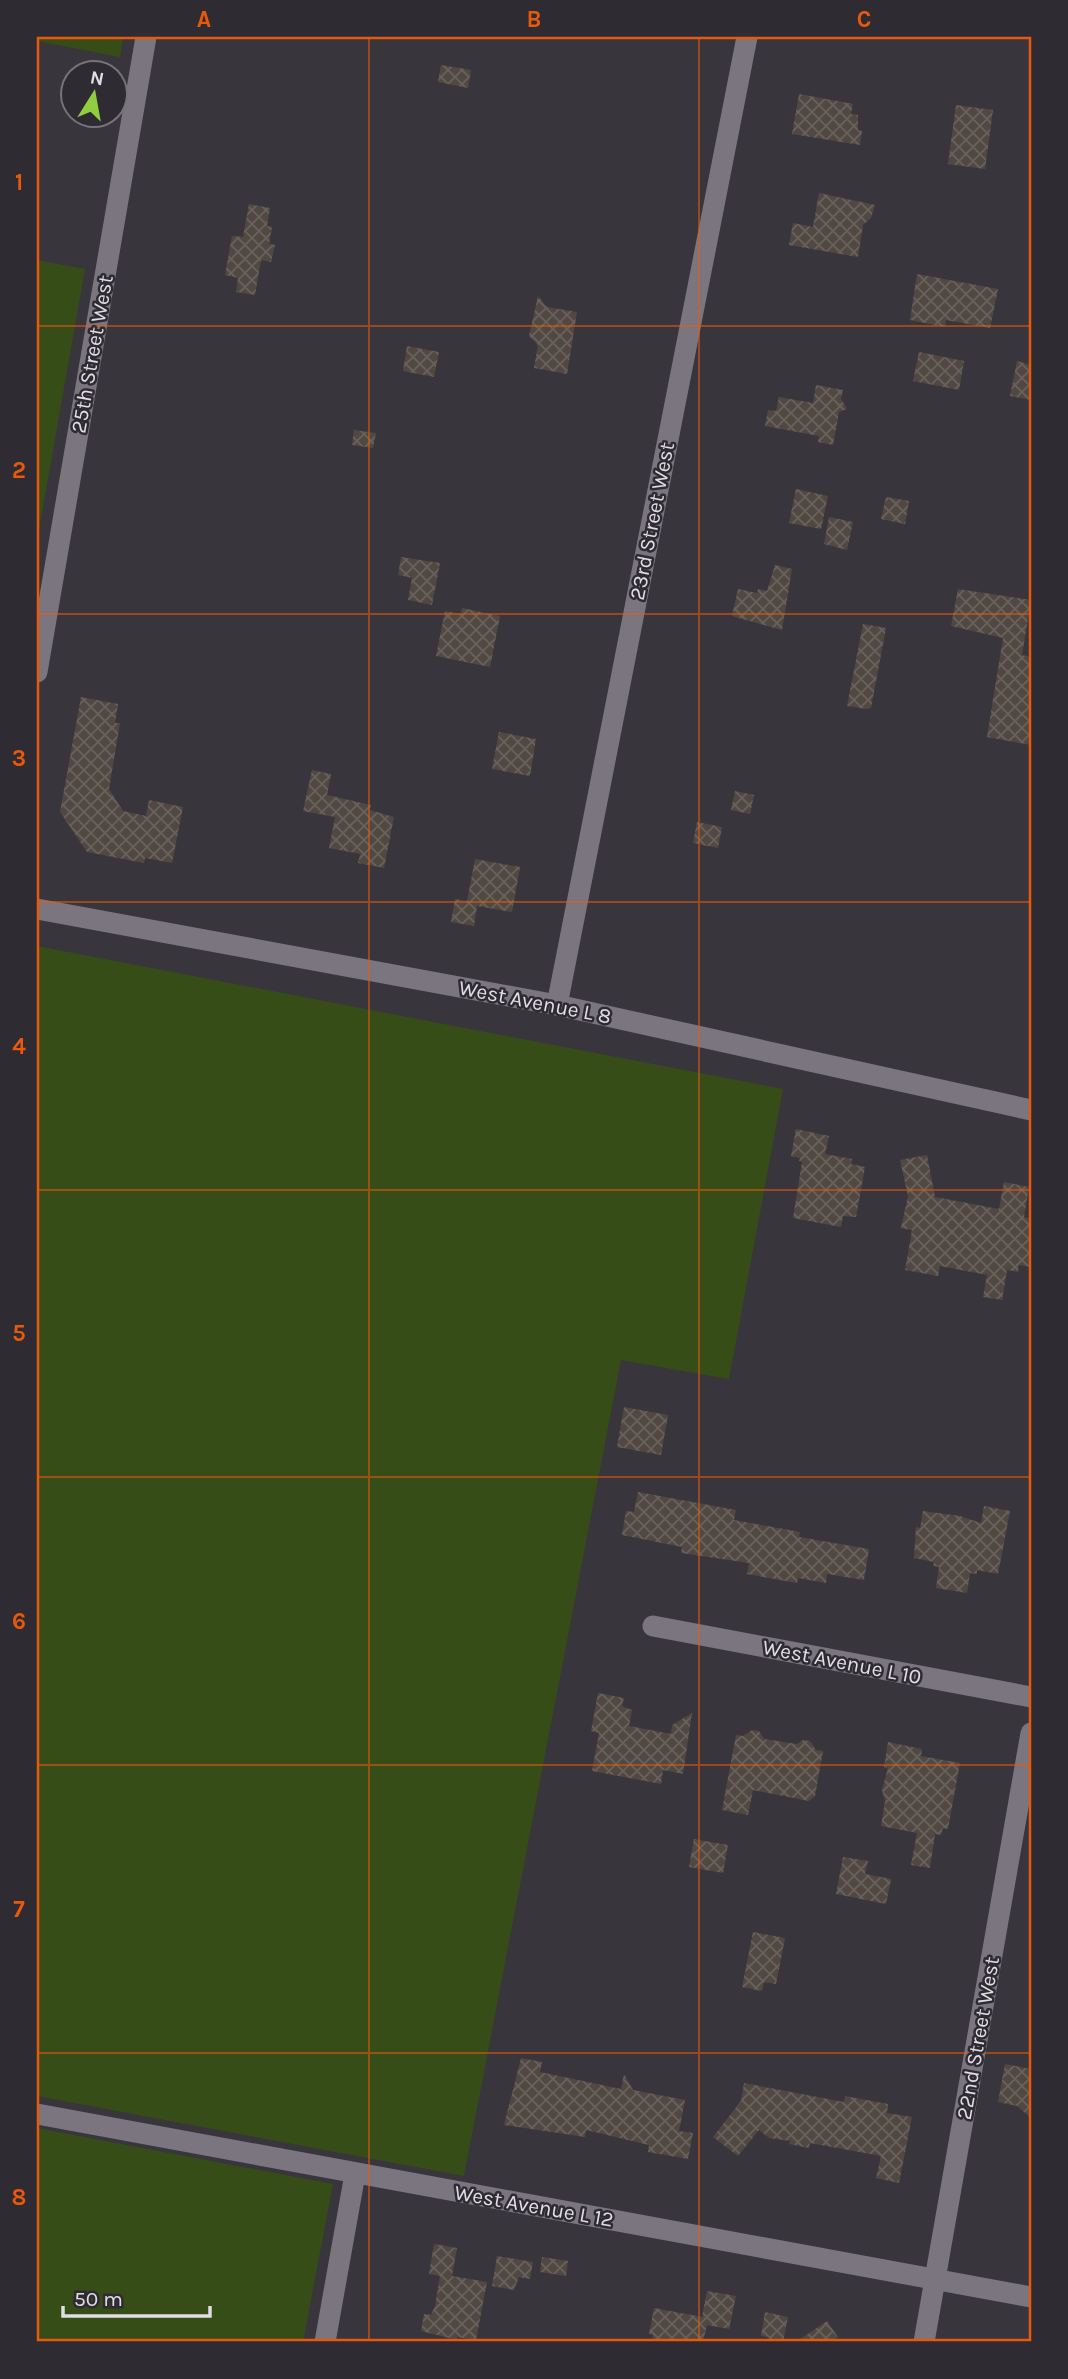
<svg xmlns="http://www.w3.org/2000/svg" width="1068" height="2379" font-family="Karla,sans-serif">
  <defs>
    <pattern id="building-cross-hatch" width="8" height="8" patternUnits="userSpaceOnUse" patternTransform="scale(1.75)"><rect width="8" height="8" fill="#504841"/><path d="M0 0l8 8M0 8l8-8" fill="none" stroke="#69625c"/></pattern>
  </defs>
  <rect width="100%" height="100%" fill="#39353d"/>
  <g fill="#364d18">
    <path d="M37 37H123L120 57 37 41Z"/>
    <path d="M37 260 85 269 37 541Z"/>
    <path d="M37 946 783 1089 729 1379 621 1360 464 2176 37 2096Z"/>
    <path d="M37 2128 333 2184 303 2342H37Z"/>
  </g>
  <g fill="url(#building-cross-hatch)">
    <path d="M441 65 471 70 468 88 438 82Z"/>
    <path d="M799 94 853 104 851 114 858 115V130L862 131 860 145 792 134Z"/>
    <path d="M956 105 993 110 985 169 948 164Z"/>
    <path d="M819 193 875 205 871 218 863 225 858 257 789 245 793 223 813 227Z"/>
    <path d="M249 204 270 208 267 226 272 227 269 244 275 245 271 262 261 260 255 295 236 292 238 278 225 275 232 236 243 237Z"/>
    <path d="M917 274 998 289 990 328 946 320 945 327 910 320Z"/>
    <path d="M538 296 547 307 577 312 567 374 534 368 538 345 529 336Z"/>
    <path d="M407 346 439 352 434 377 403 371Z"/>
    <path d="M919 352 964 361 959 390 913 381Z"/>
    <path d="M1017 361 1031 365V400L1010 396Z"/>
    <path d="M816 385 843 390 841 399 847 409 839 412 833 445 818 442 819 436 765 426 768 410 776 411 779 397 813 403Z"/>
    <path d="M354 430 376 433 373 448 352 445Z"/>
    <path d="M796 489 828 496 821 529 789 523Z"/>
    <path d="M886 497 909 501 905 524 881 519Z"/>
    <path d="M829 517 853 522 847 550 824 544Z"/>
    <path d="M401 557 440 563 432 605 408 600 412 578 398 575Z"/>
    <path d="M775 565 792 569 782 630 732 616 738 589 757 593 758 589 767 591Z"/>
    <path d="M958 589 1031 600 1022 655 1031 657V745L987 737 1003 638 951 626Z"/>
    <path d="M462 608 500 616 490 667 436 656 445 611 461 614Z"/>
    <path d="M863 624 886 628 871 708 866 709 847 706Z"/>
    <path d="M81 697 118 704 115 723H120L109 789 123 811 146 816 149 800 183 807 172 863 145 858 144 863 87 852 60 812Z"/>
    <path d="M499 732 536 739 530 776 492 769Z"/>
    <path d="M312 770 331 774 327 795 371 805 370 810 394 817 384 868 358 863 360 854 329 848 335 817 303 811Z"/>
    <path d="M735 791 754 795 750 814 731 810Z"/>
    <path d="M697 822 722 827 718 848 693 843Z"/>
    <path d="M475 859 520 867 512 912 477 906 474 926 451 922 455 899 467 901Z"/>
    <path d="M796 1129 829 1136 825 1154 852 1159 851 1164 865 1167 856 1217 843 1216 841 1227 793 1218 802 1162 799 1161 800 1158 791 1156Z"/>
    <path d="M927 1155 935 1197 999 1209 1004 1182 1029 1187 1024 1217 1031 1219V1267L1019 1265 1018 1272 1007 1270 1002 1300 983 1297 987 1275 940 1266 938 1276 905 1270 912 1230 901 1228 908 1196 900 1160Z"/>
    <path d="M624 1407 668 1415 661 1455 617 1447Z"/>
    <path d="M638 1492 736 1510 734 1520 800 1532 799 1537 869 1549 864 1580 827 1574 826 1583 798 1578 797 1583 747 1574 749 1563 681 1553 682 1547 622 1535 626 1511 634 1512Z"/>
    <path d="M984 1506 1010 1511 998 1574 977 1570V1574L970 1573 967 1593 936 1588 939 1567 933 1566 934 1562 914 1558 916 1527 920 1528 923 1511 960 1516 981 1523Z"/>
    <path d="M598 1693 624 1698 622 1706 632 1710 629 1726 671 1734 672 1725 692 1713 683 1774 663 1770 661 1784 592 1771 599 1733 591 1731Z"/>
    <path d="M752 1730 759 1731 764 1739 797 1744 803 1740 810 1741 816 1750 823 1751 815 1796 809 1801 753 1790 748 1815 722 1810 736 1735 743 1736Z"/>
    <path d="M888 1742 922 1749 921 1756 960 1763 948 1829 943 1828 941 1835 935 1834 930 1868 911 1865 917 1833 881 1826 885 1801 882 1790 888 1768 884 1767Z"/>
    <path d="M694 1839 728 1845 723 1873 689 1867Z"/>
    <path d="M843 1857 868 1861 865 1874 891 1879 886 1904 836 1894Z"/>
    <path d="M753 1932 785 1938 776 1984 764 1982 762 1991 742 1987Z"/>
    <path d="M521 2058 542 2062 540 2072 621 2089 624 2074 633 2090 685 2100 679 2131 693 2133 688 2159 648 2152 649 2145 586 2130 585 2137 504 2125Z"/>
    <path d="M1005 2064 1031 2069V2118L1017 2106 998 2102Z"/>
    <path d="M744 2083 844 2102 845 2096 888 2104 887 2113 912 2117 899 2183 876 2178 881 2156 810 2143 809 2148 789 2144 790 2141 769 2138 759 2130 738 2156 713 2137 741 2101Z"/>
    <path d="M434 2244 457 2248 452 2276 487 2282 476 2340 457 2337V2340L421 2331 424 2314 431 2315 435 2306 440 2276 429 2274Z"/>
    <path d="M497 2256 533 2262 530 2279 519 2277 514 2290 492 2286Z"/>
    <path d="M542 2257 568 2261 566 2276 540 2272Z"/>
    <path d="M707 2291 736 2296 729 2329 707 2325 703 2342H652L653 2335 649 2334 654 2308 702 2317Z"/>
    <path d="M765 2312 788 2317 783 2342H772L768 2337 761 2336Z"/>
    <path d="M827 2321 838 2337 830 2342H796Z"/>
  </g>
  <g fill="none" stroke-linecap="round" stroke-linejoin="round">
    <g stroke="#7a757f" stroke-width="21">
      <path d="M37 672 146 37"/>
      <path d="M37 909 557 1005 1031 1110"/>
      <path d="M557 1005 747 37"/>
      <path d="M653 1626 1031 1697"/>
      <path d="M37 2114 1031 2297"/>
      <path d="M325 2342 355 2174"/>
      <path d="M924 2342 1031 1733"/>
    </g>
  </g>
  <path fill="none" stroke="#e8590c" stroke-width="2" stroke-opacity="0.55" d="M369 37V2342M699 37V2342M37 326H1031M37 614H1031M37 902H1031M37 1190H1031M37 1477H1031M37 1765H1031M37 2053H1031"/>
  <g text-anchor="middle" stroke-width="5" stroke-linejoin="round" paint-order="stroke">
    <g font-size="21" fill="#e0dee3" stroke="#2f2b33">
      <text transform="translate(92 354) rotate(-80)" y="7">25th Street West</text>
      <text transform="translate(652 521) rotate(-79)" y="7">23rd Street West</text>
      <text transform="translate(535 1002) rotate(11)" y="7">West Avenue L 8</text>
      <text transform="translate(842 1662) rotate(11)" y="7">West Avenue L 10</text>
      <text transform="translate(978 2038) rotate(-80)" y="7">22nd Street West</text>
      <text transform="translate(534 2206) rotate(10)" y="7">West Avenue L 12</text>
    </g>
  </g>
  <rect width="1068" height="2379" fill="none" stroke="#2f2b33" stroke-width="77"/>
  <g transform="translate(94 94) rotate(11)"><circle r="33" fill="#2f2b33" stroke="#767379" stroke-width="2"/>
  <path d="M0-5L12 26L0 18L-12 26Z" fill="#90cd41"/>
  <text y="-10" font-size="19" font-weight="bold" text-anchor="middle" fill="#e0dee3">N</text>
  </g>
  <path d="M63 2306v10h147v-10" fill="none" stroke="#e0dee3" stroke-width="3.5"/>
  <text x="74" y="2306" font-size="21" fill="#e0dee3" stroke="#2f2b33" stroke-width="5" paint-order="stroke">50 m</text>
  <rect x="38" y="38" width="992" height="2302" fill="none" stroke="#e8590c" stroke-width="2.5"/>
  <g font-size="23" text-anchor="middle" font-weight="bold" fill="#e8590c">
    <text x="204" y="27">A</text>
    <text x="534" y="27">B</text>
    <text x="864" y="27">C</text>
    <text x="19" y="190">1</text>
    <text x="19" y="478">2</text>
    <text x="19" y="766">3</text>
    <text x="19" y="1054">4</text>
    <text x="19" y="1341">5</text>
    <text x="19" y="1629">6</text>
    <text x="19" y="1917">7</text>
    <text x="19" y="2205">8</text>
  </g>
</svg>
